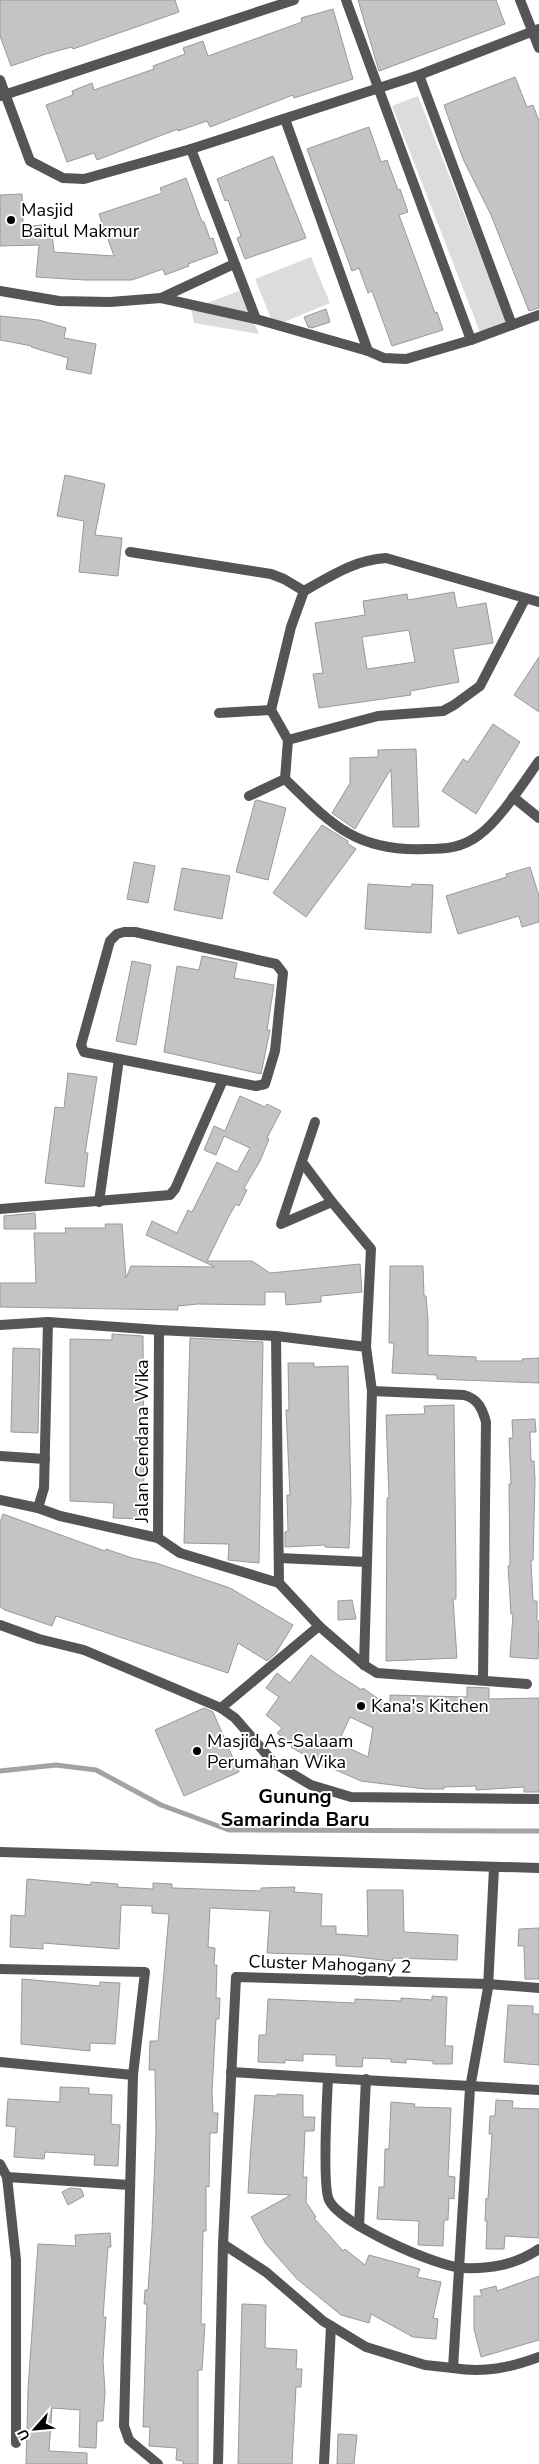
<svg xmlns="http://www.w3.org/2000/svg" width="539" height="2464" font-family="'Nunito Sans',sans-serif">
  <rect width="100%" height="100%" fill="#fff"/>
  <g fill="#dcdcdc">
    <path d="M418 96 506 321 480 332 392 106Z"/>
    <path d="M311 257 330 303 274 326 255 279Z"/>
    <path d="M239 291 259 334 194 323 191 309Z"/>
  </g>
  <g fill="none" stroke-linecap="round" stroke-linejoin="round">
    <path stroke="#a3a3a3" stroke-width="5" d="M0 1771 56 1765 96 1770 161 1805 229 1830 539 1831"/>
  </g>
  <g fill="#c4c4c4" stroke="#999" fill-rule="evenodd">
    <path d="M0 0H175L179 12 73 49 72 47 46 54 11 66 0 36Z"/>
    <path d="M358 0H496L505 24 379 71Z"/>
    <path d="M333 9 353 79 294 98 293 95 210 127 207 121 178 131V129L97 160 94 153 67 162 46 105 73 95 72 91 92 83 94 90 154 69 153 66 185 54 183 48 203 41 208 56 302 22 301 18Z"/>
    <path d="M515 77 527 107 533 105 539 121V308L529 311 491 215 463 159 444 105Z"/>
    <path d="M369 127 381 162 387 160 398 190 400 189 408 212 399 215 435 313 437 312 443 330 392 346 372 291 368 293 359 268 352 271 307 149Z"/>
    <path d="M273 156 306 238 245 259 237 238 241 236 228 200 225 201 217 179Z"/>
    <path d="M186 178 202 222H204L210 239 213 238 218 253 188 264 189 266 165 275 163 269 132 280H85L36 277 39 245 0 246V195L22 194 23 227 51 224 54 252 114 256 99 214 162 193 160 188Z"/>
    <path d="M326 309 330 322 312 328 308 327 304 317Z"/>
    <path d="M0 316 39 320 66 328 64 338 96 344 91 374 66 369 68 358 31 347 32 346 0 340Z"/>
    <path d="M65 475 105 484 95 535 122 538 118 576 79 572 84 521 57 516Z"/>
    <path d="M454 592 457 608 486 603 493 643 453 649 459 682 410 691 411 695 319 708 313 674 323 673 315 623 365 615 363 601 407 594 408 600ZM409 630 415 662 367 669 362 637Z"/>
    <path d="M539 657V712L514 695Z"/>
    <path d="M493 724 520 742 476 814 442 791 463 759 468 762Z"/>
    <path d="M416 749 419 827H393L391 769 355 829 332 813 350 783V758L378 757V750Z"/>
    <path d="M257 800 286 808 268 880 236 872 255 801Z"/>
    <path d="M322 825 348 841 347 843 356 849 306 917 273 893Z"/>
    <path d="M134 862 155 866 148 903 127 899Z"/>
    <path d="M530 867 539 896V922L522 927 519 916 458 934 446 896 507 877 506 874Z"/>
    <path d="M182 868 230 876 222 919 174 910Z"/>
    <path d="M368 884 411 887 412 884 433 885 431 933 365 929Z"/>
    <path d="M202 956 237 963 234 978 274 985 267 1030H270L261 1074 164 1052 177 966 199 970Z"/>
    <path d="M132 961 151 965 136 1045 116 1041Z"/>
    <path d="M68 1073 97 1077 85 1153H88L84 1187 45 1183 55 1107 64 1108Z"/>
    <path d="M240 1096 265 1107 267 1104 281 1111 267 1138 269 1139 260 1161 244 1188 247 1190 239 1206 236 1204 229 1216 207 1261H252L270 1273 360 1264 362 1292 321 1296V1302L286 1305 285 1292H265V1305L198 1304 178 1306V1310L0 1307V1283H36L34 1233H66L65 1228H106L105 1224H122L126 1278 131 1266 215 1267 146 1235 152 1221 177 1233 188 1210 192 1212 217 1162 237 1172 250 1148 224 1136 216 1155 204 1150 214 1126 225 1131Z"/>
    <path d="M35 1213 36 1229H4V1216Z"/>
    <path d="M390 1266H423L424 1296H426L428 1320V1355L476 1357V1361H523L522 1359 539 1358V1383L437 1379V1375L392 1373 394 1343H389Z"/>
    <path d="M112 1334 143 1336 144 1519 113 1518 114 1503 70 1501V1339L112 1340Z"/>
    <path d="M190 1338 263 1342 259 1563 228 1560 229 1544 184 1543Z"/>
    <path d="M13 1348 40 1349 38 1433 11 1432Z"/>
    <path d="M288 1363H314V1367L348 1366 351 1501 349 1548 325 1547V1545L285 1547V1532L288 1531 287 1495H290L286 1410H289Z"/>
    <path d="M454 1405 456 1577V1599H453L457 1658 386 1661 387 1498H389L386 1415 425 1414 424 1406Z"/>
    <path d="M535 1419 536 1432H530L531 1461H534L535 1480 533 1560 531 1561 533 1601H537V1621H539L538 1659 510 1657 513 1614H511L508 1566H510L509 1484H511L509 1438H513L512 1420Z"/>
    <path d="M3 1514 105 1551 106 1549 132 1558 156 1563 230 1588 293 1625 276 1653 267 1661 238 1643 228 1673 56 1616 52 1626 5 1610 0 1607V1522Z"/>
    <path d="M352 1600 356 1619 338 1620V1601Z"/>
    <path d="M311 1655 338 1675 362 1690 363 1688 390 1707V1695L467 1697V1687L489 1688V1699L539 1698V1792H524V1787L476 1790V1786L444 1787V1789H425L361 1781 327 1766 326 1768 291 1747 292 1745 277 1733 282 1728 266 1715 279 1697 266 1688 277 1673 290 1683ZM350 1717 373 1728 368 1757 338 1743Z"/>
    <path d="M204 1708 213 1712 239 1772 184 1796 155 1730Z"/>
    <path d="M27 1879 91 1885V1882L118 1884 117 1887 153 1889V1883L172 1884V1888L261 1891V1888L295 1887 294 1892 322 1894 321 1926H336V1934L368 1936 367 1890H403L404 1932 458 1935 457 1960 393 1958 392 1961 339 1955 267 1953 270 1911 210 1908 208 1947 215 1948 214 1965H217L216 1998H220L219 2019H216L212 2092 213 2113H218L217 2133H210L209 2187 206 2186V2231H203L201 2324H205L202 2370H198V2464H183V2461L176 2460 177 2448 149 2446 150 2427H143L147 2304H144L145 2290H148L152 2230 156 2133 155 2070H149L150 2041H158L169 1914 152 1913V1906L121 1905 119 1949 43 1943V1949L10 1947 11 1915 25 1916Z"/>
    <path d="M539 1928V1979H525L524 1946H518L519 1929Z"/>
    <path d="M22 1979 100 1986V1982L120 1983 115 2044 90 2043V2051L21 2044Z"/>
    <path d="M432 1996 447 1997 445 2046H453L452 2064H433V2061L406 2059V2063L391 2062V2059L363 2058 362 2067 336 2066V2055L303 2054V2061L285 2060V2063L258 2062 259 2035H266L268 1999 355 2003V1999L401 2001V1998L432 2000Z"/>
    <path d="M508 2005 533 2006V2014H539V2065L504 2062Z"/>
    <path d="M60 2087 89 2088V2094L112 2095 111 2124 120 2125 118 2166 94 2165 95 2155 45 2152 44 2159 14 2157 16 2127 6 2126 8 2099 60 2102Z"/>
    <path d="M277 2094 303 2095V2117H315L314 2131H305L303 2177H307L306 2202 316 2217 314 2218 343 2251 345 2249 365 2265 369 2255 420 2269 417 2277 441 2282 433 2318 438 2319 436 2339 413 2337 371 2314 369 2323 341 2315 297 2279 266 2244 251 2217 291 2195 248 2193 251 2145 255 2095 277 2096Z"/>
    <path d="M496 2100 513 2101 512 2108 539 2109V2238L505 2236 504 2249H486L487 2221H485L486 2198 488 2199 492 2134H489L490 2116H495Z"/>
    <path d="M391 2102 415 2104 414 2107 451 2108 448 2176 455 2177 454 2199 449 2198 448 2220H444L443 2246 418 2245 419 2221 377 2219 379 2187H384L385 2149H389Z"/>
    <path d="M70 2188 81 2189 84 2196 68 2205 62 2192Z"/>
    <path d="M110 2233 111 2247H108L103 2317H106L103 2361 105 2392 103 2421H97L96 2448 79 2447 80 2410 52 2408 49 2451 87 2453V2464H26L28 2390 38 2244 76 2246 75 2235Z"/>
    <path d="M539 2276V2340L481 2357 474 2329V2296H482L480 2290 496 2286 497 2291Z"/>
    <path d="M242 2304 266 2305 265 2348 297 2350 296 2369H302L301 2387H296L292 2464H238Z"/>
    <path d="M338 2434 357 2435 354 2464H337Z"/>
  </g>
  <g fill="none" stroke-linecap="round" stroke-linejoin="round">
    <g stroke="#555" stroke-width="10">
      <path d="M346 0 471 340"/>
      <path d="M520 0 539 48"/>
      <path d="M419 75 512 325"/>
      <path d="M0 80 30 161 63 178 84 179 191 149 419 75 539 29"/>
      <path d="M1 96 294 0"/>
      <path d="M285 119 368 351"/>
      <path d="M191 149 256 319"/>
      <path d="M0 291 59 301 110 302 161 298 234 264"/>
      <path d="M161 298 256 319 368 351 384 358 406 359 471 340 539 315"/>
      <path d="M130 552 271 574 284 579 304 591"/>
      <path d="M539 602 386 558C354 560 331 576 304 591L291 627 271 710 288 740 285 779C331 824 356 852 425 849 446 849 462 848 479 835 500 820 523 783 539 761"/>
      <path d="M219 713 271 710"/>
      <path d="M288 740 378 716 443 711 454 705 480 686 525 599"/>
      <path d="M249 796 285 779"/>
      <path d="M513 797 539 818"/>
      <path d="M124 932H135L276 964 283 973 275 1051 265 1084 256 1086 84 1052 81 1045 110 941 117 934Z"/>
      <path d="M302 1162 332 1202 281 1224 315 1122"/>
      <path d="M99 1202 119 1059"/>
      <path d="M332 1202 371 1249 366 1347"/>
      <path d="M0 1209 170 1195 175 1189 223 1080"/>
      <path d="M0 1325 48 1322"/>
      <path d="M276 1336 159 1330 158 1538 180 1553 279 1583"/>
      <path d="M0 1456 45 1459"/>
      <path d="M0 1500 38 1508"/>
      <path d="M158 1538 60 1516 38 1508 44 1488 48 1322 159 1330"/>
      <path d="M279 1558 367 1562"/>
      <path d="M0 1625 39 1639 84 1650 221 1708 235 1718 274 1763 311 1785 351 1797 539 1799"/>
      <path d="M319 1626 279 1583 276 1336 366 1347 372 1391"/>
      <path d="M364 1665 372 1391 464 1395C478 1399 482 1408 486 1422L483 1680"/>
      <path d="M221 1708 319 1626 364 1665 377 1673 527 1684"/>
      <path d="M0 1852 539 1868"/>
      <path d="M0 1969 145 1972 133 2075 124 2426 129 2440 158 2464"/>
      <path d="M0 2062 133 2075"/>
      <path d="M231 2072 328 2078C327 2100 322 2186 329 2200 340 2224 437 2267 463 2268 491 2269 515 2265 539 2249"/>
      <path d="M328 2078 539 2090"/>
      <path d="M0 2164 7 2177"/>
      <path d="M359 2226 366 2079"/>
      <path d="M223 2244 266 2272 323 2321 366 2347 425 2365 453 2368 470 2088 488 1988 494 1868"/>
      <path d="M453 2368C484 2373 510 2368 539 2357"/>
      <path d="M16 2443V2260L7 2177 130 2185"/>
      <path d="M218 2464 223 2244 236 1977 488 1984 539 1988"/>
      <path d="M324 2464 331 2326"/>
    </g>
  </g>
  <g fill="#000" stroke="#fff" stroke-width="2">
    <circle cx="11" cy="220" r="5"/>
    <circle cx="361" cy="1706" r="5"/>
    <circle cx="197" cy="1751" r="5"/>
  </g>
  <g text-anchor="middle" stroke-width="4" stroke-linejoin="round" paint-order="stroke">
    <g font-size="18" fill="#000" stroke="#fff" text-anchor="start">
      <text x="21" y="216">Masjid<tspan x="21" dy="21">Baitul Makmur</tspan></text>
      <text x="371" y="1712">Kana's Kitchen</text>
      <text x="207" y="1747">Masjid As-Salaam<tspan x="207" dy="21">Perumahan Wika</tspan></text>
    </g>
    <g font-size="18" fill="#000" stroke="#fff">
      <text transform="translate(142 1441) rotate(-90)" y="6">Jalan Cendana Wika</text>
      <text transform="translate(330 1964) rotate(2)" y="6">Cluster Mahogany 2</text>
    </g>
    <g font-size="20" font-weight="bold" fill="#000" stroke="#fff">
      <text x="295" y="1803">Gunung<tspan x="295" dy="23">Samarinda Baru</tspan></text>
    </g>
  </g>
  <g transform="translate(35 2429) rotate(243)" stroke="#ffffff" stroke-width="4" paint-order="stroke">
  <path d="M0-4L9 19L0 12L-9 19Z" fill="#000000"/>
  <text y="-8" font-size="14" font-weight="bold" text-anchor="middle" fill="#000000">U</text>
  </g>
</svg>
